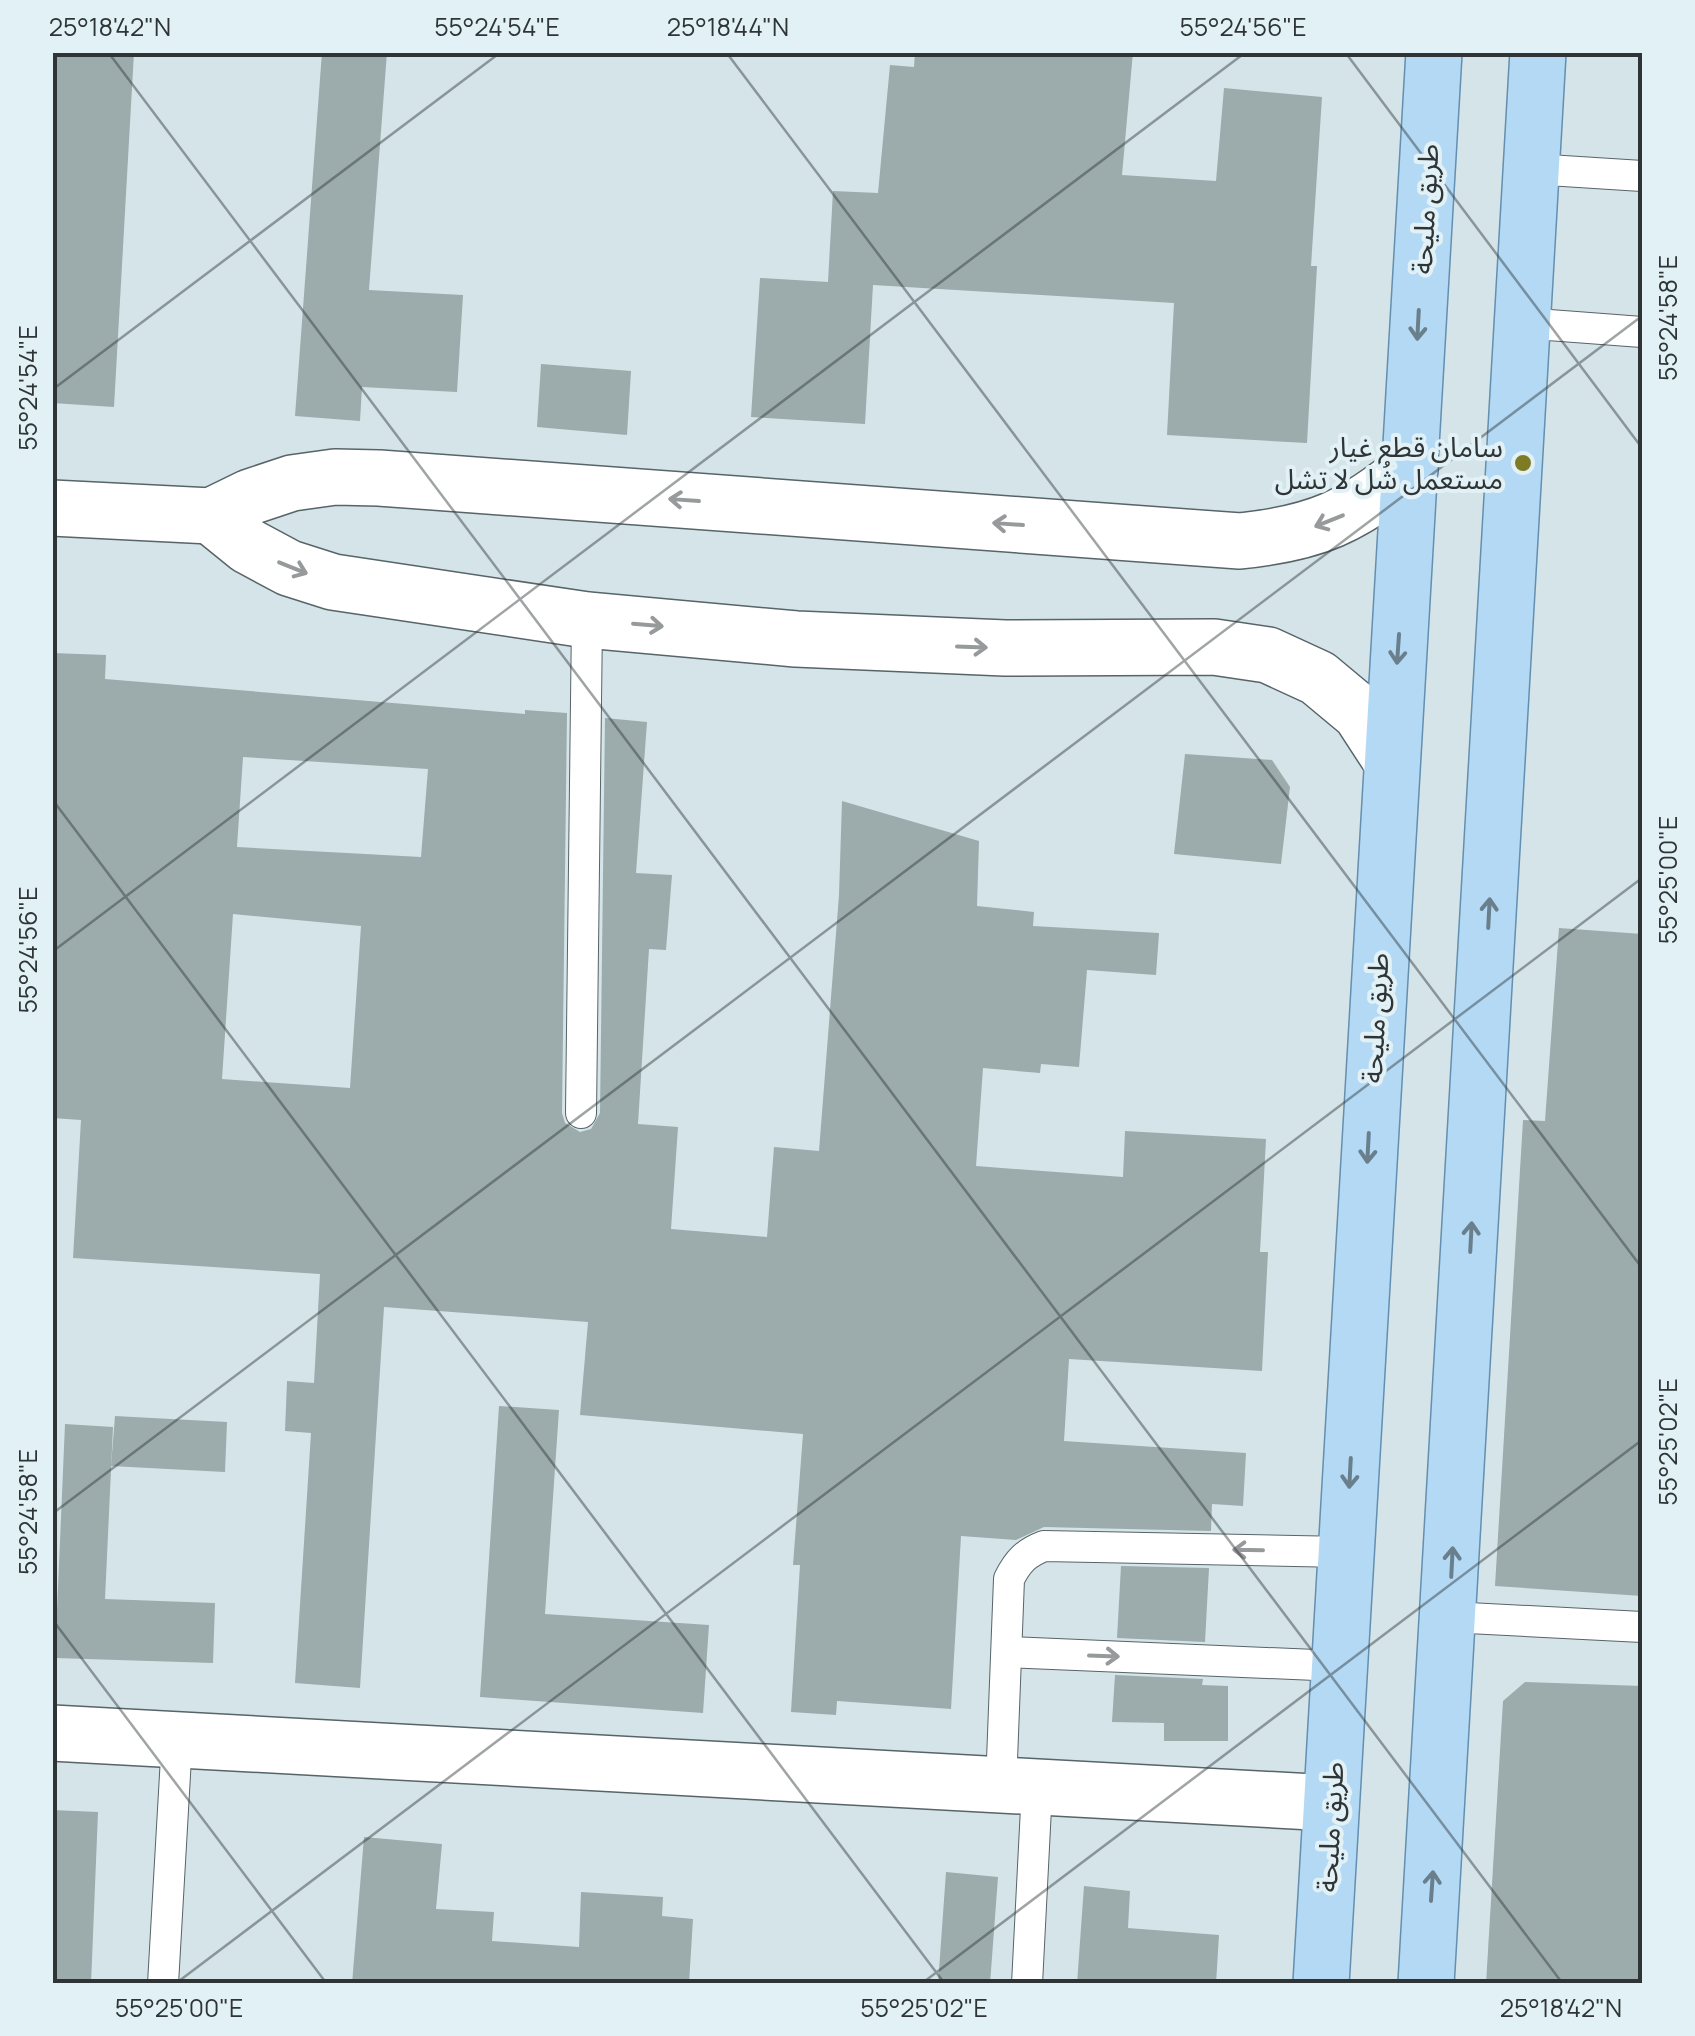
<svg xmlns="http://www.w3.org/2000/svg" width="1695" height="2036" font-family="Manrope,'Noto Sans Arabic',sans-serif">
  <rect width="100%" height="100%" fill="#d5e4e9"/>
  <g fill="#9cabab" fill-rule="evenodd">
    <path d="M52 52H134L114 407 52 403Z"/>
    <path d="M322 52H387L369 290 463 295 457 392 362 387 360 421 295 416Z"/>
    <path d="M915 52H1133L1122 175 1216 181 1224 88 1322 97 1311 266H1317L1307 443 1167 435 1174 303 873 285 865 424 751 417 760 278 828 282 833 191 878 193 890 65 914 67Z"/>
    <path d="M541 364 631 371 627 435 537 427Z"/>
    <path d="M52 653 106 655 105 679 525 714V710L567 713 562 1113 565 1123 580 1132 591 1129 600 1113 605 718 647 722 636 873 672 875 666 950 649 949 638 1124 678 1127 671 1229 767 1237 774 1147 819 1151 839 895 842 801 979 841 977 906 1034 912 1033 926 1159 933 1156 975 1087 970 1079 1067 1041 1064 1040 1073 983 1068 976 1166 1123 1177 1125 1131 1266 1139 1260 1252H1268L1262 1371 1069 1359 1064 1441 1246 1453 1243 1506 1212 1504 1211 1531 1044 1527 1016 1540 961 1536 951 1709 837 1701 836 1715 791 1712 800 1565H793L803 1434 580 1415 588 1322 384 1307 360 1688 295 1683 311 1433 285 1431 287 1381 314 1383 320 1274 73 1258 81 1120 52 1118ZM243 757 428 769 421 857 237 847ZM233 914 361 926 350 1088 222 1079Z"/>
    <path d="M1185 754 1272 760 1290 787 1281 864 1174 854Z"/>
    <path d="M1559 928 1642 934V1596L1495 1586 1523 1120 1545 1121Z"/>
    <path d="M499 1406 559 1410 545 1614 709 1625 703 1713 480 1697Z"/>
    <path d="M115 1416 227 1422 225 1472 111 1466Z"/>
    <path d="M65 1424 113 1427 105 1599 215 1603 213 1663 55 1658Z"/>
    <path d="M1121 1566 1209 1568 1205 1642 1117 1638Z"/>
    <path d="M1115 1675 1203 1679 1202 1685 1228 1686V1741H1164V1723L1112 1722Z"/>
    <path d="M1525 1682 1642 1686V1984H1486L1503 1701Z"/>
    <path d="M52 1810 98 1812 91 1984H52Z"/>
    <path d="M364 1837 442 1844 436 1909 494 1912 492 1941 579 1947 581 1892 663 1897 662 1916 693 1919 689 1984H352Z"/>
    <path d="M946 1872 998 1877 990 1984H938Z"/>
    <path d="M1084 1886 1130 1891 1128 1928 1219 1935 1216 1984H1077Z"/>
  </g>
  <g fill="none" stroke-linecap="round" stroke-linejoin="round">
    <defs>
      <g id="lane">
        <path d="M1532 169 1642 176"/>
        <path d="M1522 323 1642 332"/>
        <path d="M581 1113 587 620"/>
        <path d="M1449 1617 1642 1627"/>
        <path d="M1007 1652 1339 1666"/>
        <path d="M1001 1786 1009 1579C1018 1561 1026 1553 1044 1546L1345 1552"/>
        <path d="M163 1984 177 1740"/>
        <path d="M1027 1984 1037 1788"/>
      </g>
      <g id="street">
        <path d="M52 508 211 516 250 497 292 483 335 477 379 478 1240 541C1316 533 1352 517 1410 469"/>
        <path d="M211 516 248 546 289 568 333 582 587 620 796 639 1005 648 1214 647 1268 655 1318 678 1360 713 1390 759"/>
        <path d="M52 1733 1331 1803"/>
      </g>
      <g id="primary">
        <path d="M1321 1984 1434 52"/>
        <path d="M1426 1984 1538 52"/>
      </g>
    </defs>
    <use href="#lane" stroke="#576468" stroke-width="32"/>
    <use href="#street" stroke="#576468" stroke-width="58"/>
    <use href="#primary" stroke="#648fae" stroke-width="58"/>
    <use href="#lane" stroke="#fff" stroke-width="30"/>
    <use href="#street" stroke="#fff" stroke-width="55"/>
    <use href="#primary" stroke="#b3d9f5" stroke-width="55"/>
  </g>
  <defs><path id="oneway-shaft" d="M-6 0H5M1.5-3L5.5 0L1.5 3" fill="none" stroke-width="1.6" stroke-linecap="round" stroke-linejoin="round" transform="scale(2.5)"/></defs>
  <g stroke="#6a7f8c">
    <use href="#oneway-shaft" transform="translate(1418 325) rotate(93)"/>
    <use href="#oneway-shaft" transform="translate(1398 649) rotate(94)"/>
    <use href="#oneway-shaft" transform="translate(1489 913) rotate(-87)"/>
    <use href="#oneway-shaft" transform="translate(1368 1148) rotate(93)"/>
    <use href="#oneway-shaft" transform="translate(1471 1237) rotate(-87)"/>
    <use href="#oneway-shaft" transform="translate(1350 1473) rotate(93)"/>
    <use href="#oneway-shaft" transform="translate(1452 1562) rotate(-87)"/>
    <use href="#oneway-shaft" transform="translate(1432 1886) rotate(-86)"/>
  </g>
  <g stroke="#979a9b">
    <use href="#oneway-shaft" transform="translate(684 500) rotate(-176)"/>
    <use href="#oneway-shaft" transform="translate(1329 521) rotate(158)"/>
    <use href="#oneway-shaft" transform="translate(1008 524) rotate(-176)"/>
    <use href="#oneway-shaft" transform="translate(293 568) rotate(22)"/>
    <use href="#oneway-shaft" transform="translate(648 625) rotate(5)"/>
    <use href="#oneway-shaft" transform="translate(972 647) rotate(2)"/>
    <use href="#oneway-shaft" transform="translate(1248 1550) rotate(-179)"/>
    <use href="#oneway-shaft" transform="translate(1104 1656) rotate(2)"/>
  </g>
  <path fill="none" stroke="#2f3537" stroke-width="2.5" stroke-opacity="0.45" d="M108 52 1563 1984M726 52 1642 1268M1345 52 1642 448M52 390 501 52M52 799 945 1984M52 952 1246 52M52 1514 1642 316M52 1619 327 1984M175 1984 1642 878M921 1984 1642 1440"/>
  <circle fill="#7d7c24" stroke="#e2f1f6" stroke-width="4" cx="1523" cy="463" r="10"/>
  <g text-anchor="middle" stroke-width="8" stroke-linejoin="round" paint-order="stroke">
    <g font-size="28" fill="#2f3537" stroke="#e2f1f6">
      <text transform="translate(1425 209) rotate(-87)" y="10">طريق مليحة</text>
      <text transform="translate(1375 1018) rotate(-87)" y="10">طريق مليحة</text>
      <text transform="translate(1330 1827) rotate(-87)" y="10">طريق مليحة</text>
    </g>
    <g font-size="28" fill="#2f3537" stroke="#e2f1f6" text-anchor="end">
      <text x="1503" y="457">سامان قطع غيار<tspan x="1503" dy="32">مستعمل شُل لا تشل</tspan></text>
    </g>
  </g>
  <rect width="1695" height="2036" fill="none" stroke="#e2f1f6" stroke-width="110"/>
  <rect x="55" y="55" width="1585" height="1926" fill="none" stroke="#2f3537" stroke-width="4"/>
  <g font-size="25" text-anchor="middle" fill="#2f3537">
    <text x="110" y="36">25°18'42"N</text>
    <text x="497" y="36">55°24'54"E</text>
    <text x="728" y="36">25°18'44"N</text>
    <text x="1243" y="36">55°24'56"E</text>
    <text transform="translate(1668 318) rotate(-90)" y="9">55°24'58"E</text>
    <text transform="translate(28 388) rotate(-90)" y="9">55°24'54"E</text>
    <text transform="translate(1668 880) rotate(-90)" y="9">55°25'00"E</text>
    <text transform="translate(28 950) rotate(-90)" y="9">55°24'56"E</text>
    <text transform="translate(1668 1442) rotate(-90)" y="9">55°25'02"E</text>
    <text transform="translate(28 1512) rotate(-90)" y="9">55°24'58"E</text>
    <text x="179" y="2017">55°25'00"E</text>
    <text x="924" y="2017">55°25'02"E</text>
    <text x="1561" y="2017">25°18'42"N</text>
  </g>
</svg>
